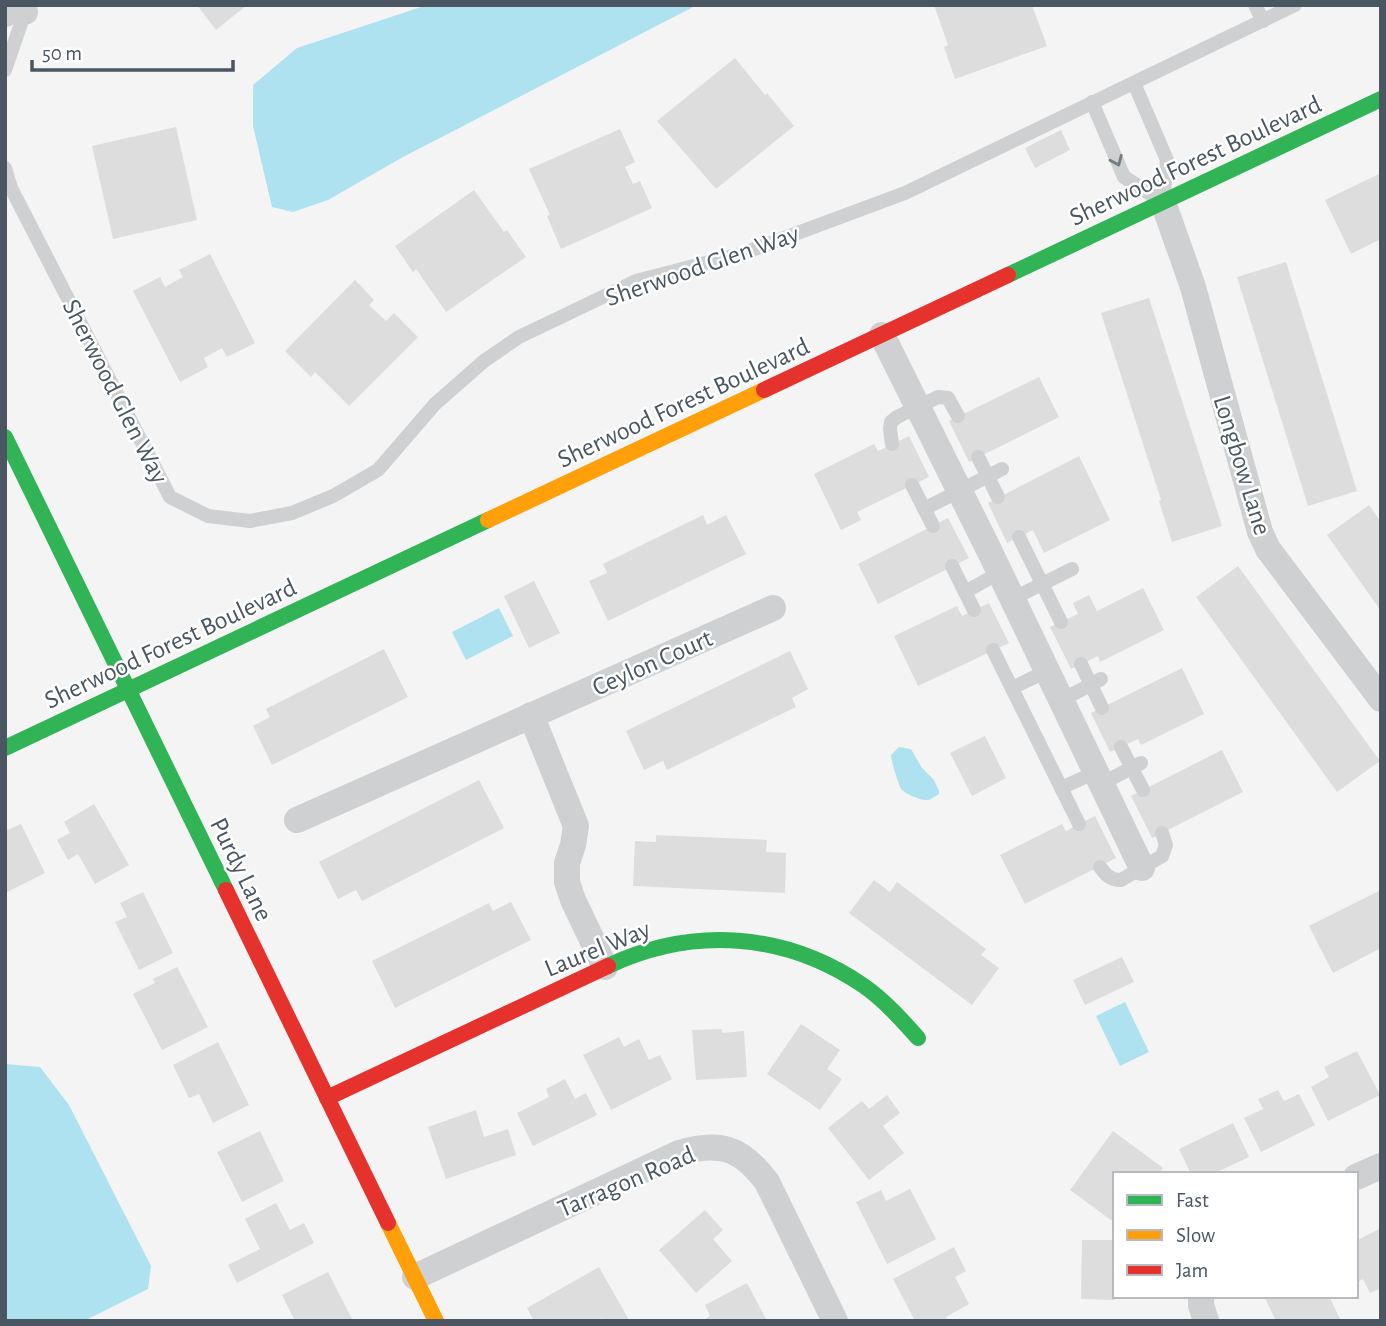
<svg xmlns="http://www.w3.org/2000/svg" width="1386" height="1326" font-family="'Alegreya Sans',sans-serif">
  <rect width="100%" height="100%" fill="#f4f4f4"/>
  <g fill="#aee2f0">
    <path d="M427 5H697L403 157 328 200 293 212 272 207 253 126V85L297 48Z"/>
    <path d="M499 608 513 636 466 660 452 632Z"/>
    <path d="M899 747 911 749 922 768 934 780 939 791V794C935 796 932 799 928 800 922 801 905 794 901 789 898 782 891 762 891 755Z"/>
    <path d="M1125 1002 1149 1052 1120 1066 1096 1016Z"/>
    <path d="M5 1064 40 1067 69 1105 151 1266 148 1289 84 1321H5Z"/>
  </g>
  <g fill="#ddddde">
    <path d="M197 5H247L216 30Z"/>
    <path d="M934 5H1032L1047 46 955 79 944 47 948 45Z"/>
    <path d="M735 58 765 95 767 93 794 126 716 189 657 121Z"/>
    <path d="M176 127 197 220 113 239 92 146Z"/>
    <path d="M620 129 635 162 625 167 633 184 640 181 652 208 561 249 547 216 550 215 529 169Z"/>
    <path d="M1061 130 1070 150 1035 168 1025 148Z"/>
    <path d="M1381 173V239L1351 254 1325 200Z"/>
    <path d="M474 190 504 232 507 230 526 257 446 312 416 269 413 272 395 246Z"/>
    <path d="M210 254 255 343 227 357 222 348 204 358 208 367 180 382 133 291 160 277 165 287 183 277 179 270Z"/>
    <path d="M1286 262 1357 491 1308 506 1237 277Z"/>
    <path d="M355 280 374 300 369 305 386 321 394 313 418 337 349 406 315 372 311 377 285 351Z"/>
    <path d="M1149 298 1222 526 1172 542 1159 501 1161 500 1101 313Z"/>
    <path d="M1039 377 1059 417 969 462 949 421Z"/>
    <path d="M909 436 929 477 857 512 861 520 841 530 814 474 874 444 878 451Z"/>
    <path d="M1079 456 1110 520 1044 553 1033 530 1007 543 988 503Z"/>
    <path d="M1369 505 1381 522V611L1327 535Z"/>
    <path d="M703 515 707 525 726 515 746 554 608 621 589 581 607 573 603 564Z"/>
    <path d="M948 518 969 558 878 604 858 564Z"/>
    <path d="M1238 566 1380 761 1337 792 1196 597Z"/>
    <path d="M534 581 560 633 529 648 504 596Z"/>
    <path d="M1143 588 1164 630 1100 662 1098 656 1071 669 1050 627 1078 614 1073 603 1089 595 1097 611Z"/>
    <path d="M989 603 1009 643 918 686 894 636 957 606 962 616Z"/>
    <path d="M384 649 408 697 272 765 253 726 270 717 266 709Z"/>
    <path d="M790 651 808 689 792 698 796 707 667 770 663 761 644 770 626 731Z"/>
    <path d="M1182 668 1204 714 1141 745 1138 739 1110 752 1091 713Z"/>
    <path d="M985 736 1006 778 972 796 950 753Z"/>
    <path d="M1222 750 1243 792 1152 838 1131 796Z"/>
    <path d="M479 780 504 828 362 901 356 890 338 899 319 862Z"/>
    <path d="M94 804 129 865 95 884 78 854 68 860 57 840 70 833 64 822Z"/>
    <path d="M1095 816 1116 858 1025 904 1000 855 1062 824 1066 831Z"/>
    <path d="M21 824 45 873 5 893V831Z"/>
    <path d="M656 835 767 840 766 852 786 853 785 893 633 886 635 841 656 842Z"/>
    <path d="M874 880 890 892 897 882 986 949 981 955 999 968 972 1005 849 913Z"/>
    <path d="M1381 890V948L1333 973 1309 926Z"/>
    <path d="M143 892 173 953 139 970 115 922 127 917 120 903Z"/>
    <path d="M511 902 531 940 395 1008 372 961 489 903 493 911Z"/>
    <path d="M1122 957 1134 982 1085 1005 1073 980Z"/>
    <path d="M177 967 208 1027 162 1050 133 994 155 983 153 979Z"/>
    <path d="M801 1024 840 1050 827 1069 842 1079 820 1110 767 1074Z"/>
    <path d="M722 1029V1033L744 1031 747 1077 696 1080 692 1030Z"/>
    <path d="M619 1037 624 1047 639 1039 649 1060 660 1055 672 1079 611 1110 583 1055Z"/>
    <path d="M218 1042 249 1105 213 1123 199 1094 189 1098 173 1065Z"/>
    <path d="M1357 1051 1380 1095 1328 1121 1311 1087 1329 1077 1324 1067Z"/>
    <path d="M565 1079 575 1099 586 1093 597 1115 533 1146 517 1113 549 1097 546 1089Z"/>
    <path d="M1278 1090 1284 1101 1299 1094 1315 1125 1261 1152 1244 1118 1263 1109 1258 1099Z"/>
    <path d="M887 1095 900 1113 883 1126 904 1153 869 1180 828 1128 862 1101 869 1109Z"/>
    <path d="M476 1110 484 1137 508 1129 516 1155 446 1179 428 1127Z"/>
    <path d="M1233 1123 1249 1157 1213 1174H1191L1179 1149Z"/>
    <path d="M260 1131 284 1181 242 1202 217 1152Z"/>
    <path d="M1113 1131 1163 1168 1158 1174H1115V1223L1070 1190Z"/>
    <path d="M910 1189 936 1239 887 1264 856 1202 881 1190 886 1201Z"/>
    <path d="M276 1203 290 1230 304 1223 314 1243 237 1283 228 1265 260 1249 245 1219Z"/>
    <path d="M705 1210 723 1230 713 1239 732 1261 696 1293 659 1250Z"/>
    <path d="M1381 1228V1288L1370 1293 1363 1279 1356 1283V1241Z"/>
    <path d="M1082 1240H1115L1114 1300 1081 1299Z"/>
    <path d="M954 1247 966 1271 955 1277 969 1304 946 1317 948 1321H915L893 1279Z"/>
    <path d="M599 1267 629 1320 604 1321 602 1318 597 1321H534L527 1308Z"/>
    <path d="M328 1272 353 1321H295L282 1295Z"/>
    <path d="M747 1283 767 1321H702L710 1316 705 1305Z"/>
    <path d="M1264 1296H1329L1341 1321H1276Z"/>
  </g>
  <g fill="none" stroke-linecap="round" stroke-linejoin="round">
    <g stroke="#ced0d2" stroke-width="14">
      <path d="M1255 5 1263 21"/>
      <path d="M5 70 26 9"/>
      <path d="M1092 102 1124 177 1163 202 1167 160 1134 83"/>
      <path d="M5 168 11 188 170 497 208 516 250 521 292 513 333 496 378 470 435 404 484 361 519 337 636 281 744 253 905 193 1295 5"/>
      <path d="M892 444 890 429 891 422 897 417 938 397 948 398 958 416"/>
      <path d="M978 457 998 497"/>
      <path d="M912 485 933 526"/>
      <path d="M924 509 1002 469"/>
      <path d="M1019 537 1061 622"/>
      <path d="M952 566 974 610"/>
      <path d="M965 592 999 573"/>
      <path d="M1012 599 1072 569"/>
      <path d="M993 650 1079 824"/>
      <path d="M1081 664 1102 708"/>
      <path d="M1012 688 1047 671"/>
      <path d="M1062 700 1101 679"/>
      <path d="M1121 747 1143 790"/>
      <path d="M1101 784 1141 763"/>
      <path d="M1061 788 1096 772"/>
      <path d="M1100 867C1106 875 1110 880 1121 880L1162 856 1166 845 1162 833"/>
    </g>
    <g stroke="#ced0d2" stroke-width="26">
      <path d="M5 14 13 10 25 12"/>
      <path d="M1163 202 1193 287 1260 532 1268 549 1381 699"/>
      <path d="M882 335 988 548 1142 868"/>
      <path d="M531 715 576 826 573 845 567 863V882L573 900 605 967"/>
      <path d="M297 820 773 608"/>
      <path d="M1356 1177 1381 1166"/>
      <path d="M415 1277 679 1153C719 1141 741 1147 767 1182L835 1321"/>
      <path d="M1201 1296V1305L1206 1321"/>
    </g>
    <g stroke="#30b455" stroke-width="16">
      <path d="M1008 275 1381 99"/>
      <path d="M5 437 226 890"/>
      <path d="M5 748 488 520"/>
      <path d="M608 966C693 926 785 932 864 986 884 1000 901 1019 918 1038"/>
    </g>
    <g stroke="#ff9f0a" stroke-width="16">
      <path d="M488 520 764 390"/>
      <path d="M388 1223 436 1321"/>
    </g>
    <g stroke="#e5322d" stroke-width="16">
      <path d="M764 390 1008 275"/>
      <path d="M226 890 388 1223"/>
      <path d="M327 1098 608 966"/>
    </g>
  </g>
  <defs><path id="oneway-chevron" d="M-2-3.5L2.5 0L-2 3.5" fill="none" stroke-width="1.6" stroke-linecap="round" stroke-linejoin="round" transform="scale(1.75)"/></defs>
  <use stroke="#727b83" href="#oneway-chevron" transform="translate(1117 161) rotate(67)"/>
  <g text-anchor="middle" stroke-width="5" stroke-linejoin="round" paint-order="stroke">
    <g font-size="26" fill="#4a5661" stroke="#fff">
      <text transform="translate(1195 160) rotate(-25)" y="9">Sherwood Forest Boulevard</text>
      <text transform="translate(702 265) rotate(-19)" y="9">Sherwood Glen Way</text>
      <text transform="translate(116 391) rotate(63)" y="9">Sherwood Glen Way</text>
      <text transform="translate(683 402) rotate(-25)" y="9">Sherwood Forest Boulevard</text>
      <text transform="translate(1243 465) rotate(73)" y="9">Longbow Lane</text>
      <text transform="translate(170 643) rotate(-25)" y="9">Sherwood Forest Boulevard</text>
      <text transform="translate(652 662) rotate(-24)" y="9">Ceylon Court</text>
      <text transform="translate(242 869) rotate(64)" y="9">Purdy Lane</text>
      <text transform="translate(597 948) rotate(-22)" y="9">Laurel Way</text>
      <text transform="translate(626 1181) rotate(-23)" y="9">Tarragon Road</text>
    </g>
  </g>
  <rect width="1386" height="1326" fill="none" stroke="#4a5661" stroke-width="14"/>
  <rect x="1113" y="1172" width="245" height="126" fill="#ffffff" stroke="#b7bbc0" stroke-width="2"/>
  <rect x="1127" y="1195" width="35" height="10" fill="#30b455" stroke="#b7bbc0" stroke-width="2"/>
  <text x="1176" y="1207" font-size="21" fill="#4a5661">Fast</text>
  <rect x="1127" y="1230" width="35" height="10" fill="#ff9f0a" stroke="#b7bbc0" stroke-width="2"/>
  <text x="1176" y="1242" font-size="21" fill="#4a5661">Slow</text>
  <rect x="1127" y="1265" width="35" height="10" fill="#e5322d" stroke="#b7bbc0" stroke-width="2"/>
  <text x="1176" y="1277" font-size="21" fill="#4a5661">Jam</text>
  <path d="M32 60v10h201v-10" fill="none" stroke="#4a5661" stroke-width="3.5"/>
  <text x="42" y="60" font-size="21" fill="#4a5661" stroke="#ffffff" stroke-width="5" paint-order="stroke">50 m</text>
</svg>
